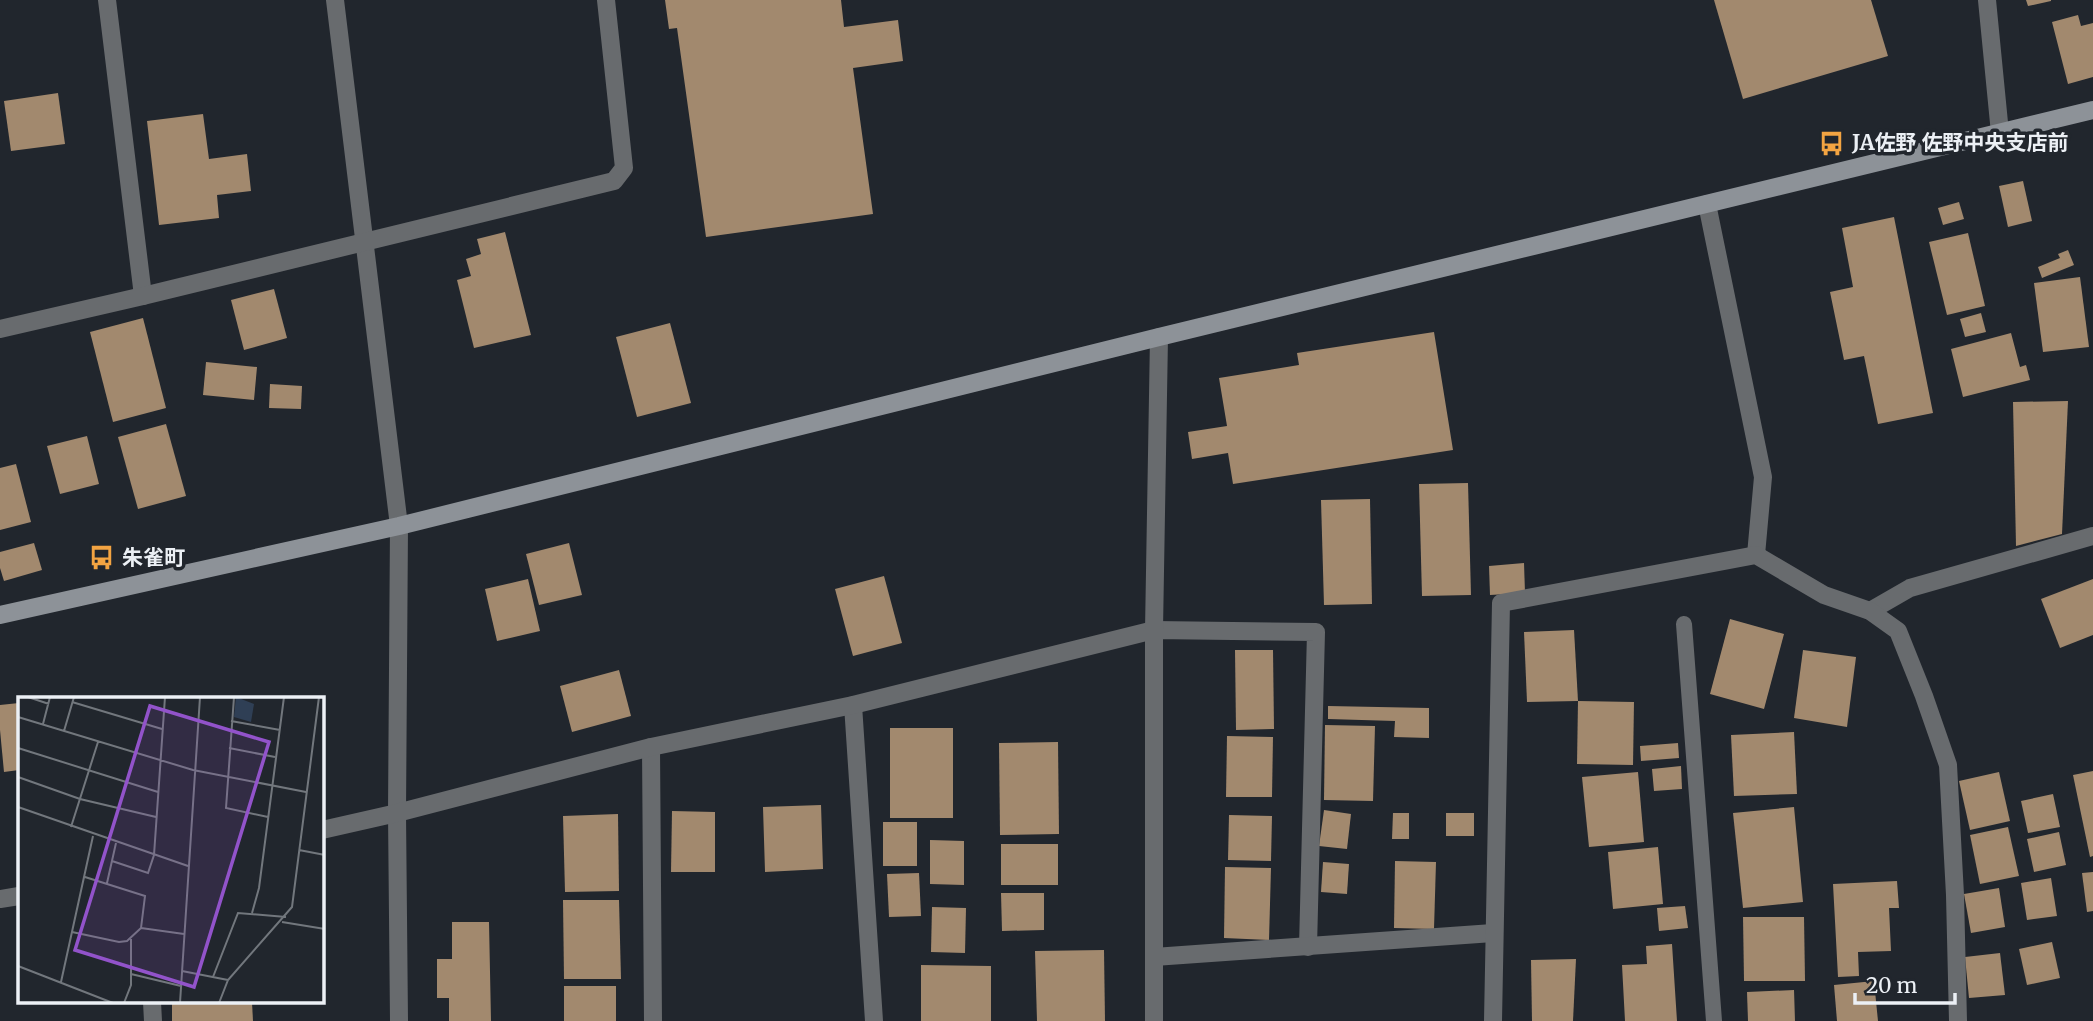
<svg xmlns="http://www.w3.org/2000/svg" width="2093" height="1021" font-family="Merriweather,'Noto Sans JP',serif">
  <rect width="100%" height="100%" fill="#21262d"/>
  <g fill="#a2896e">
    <path d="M665 0H841L844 27 898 20 903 61 853 68 873 214 706 237 677 28 669 29Z"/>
    <path d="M1714 0H1871L1888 56 1743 99Z"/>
    <path d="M2026 0H2051V1L2028 6Z"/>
    <path d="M2078 15 2081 26 2093 23V77L2068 84 2052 22Z"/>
    <path d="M58 93 65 144 11 151 4 101Z"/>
    <path d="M203 114 209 159 247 154 251 191 217 195 219 218 159 225 147 121Z"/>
    <path d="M2023 181 2032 221 2008 227 1999 186Z"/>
    <path d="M1959 202 1964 219 1943 225 1938 208Z"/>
    <path d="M1894 217 1933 413 1878 424 1864 356 1844 360 1830 292 1853 287 1842 228Z"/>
    <path d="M505 232 531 335 474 348 457 280 471 276 466 259 481 254 477 239Z"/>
    <path d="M1968 233 1985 306 1947 315 1929 242Z"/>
    <path d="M2068 250 2074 265 2042 278 2038 267 2060 258 2058 254Z"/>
    <path d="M2080 277 2089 347 2043 352 2034 283Z"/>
    <path d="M274 289 287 338 244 350 231 300Z"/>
    <path d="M1981 313 1986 332 1965 337 1960 319Z"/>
    <path d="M143 318 166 408 113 422 90 332Z"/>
    <path d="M670 323 691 403 637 417 616 337Z"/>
    <path d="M1434 332 1453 450 1233 484 1228 453 1192 459 1188 432 1227 426 1219 378 1299 365 1297 353Z"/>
    <path d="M2011 333 2020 367 2026 365 2030 380 1963 397 1951 349Z"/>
    <path d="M206 362 257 367 254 400 203 395Z"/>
    <path d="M270 384 302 386 301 409 269 408Z"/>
    <path d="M2068 401 2062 534 2016 546 2013 402Z"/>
    <path d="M166 424 186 496 138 509 118 437Z"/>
    <path d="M87 436 99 484 60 494 47 446Z"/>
    <path d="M16 464 31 522 0 530V468Z"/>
    <path d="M1468 483 1471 595 1422 596 1419 484Z"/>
    <path d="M1370 499 1372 604 1324 605 1321 500Z"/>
    <path d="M34 543 42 570 4 581 0 568V552Z"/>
    <path d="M569 543 582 595 539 605 526 554Z"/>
    <path d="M1524 563 1525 593 1490 595 1489 566Z"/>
    <path d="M884 576 902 643 853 656 835 589Z"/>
    <path d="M528 579 540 631 497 641 485 589Z"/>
    <path d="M2093 579V635L2060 648 2041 599Z"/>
    <path d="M1730 619 1784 634 1764 709 1710 694Z"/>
    <path d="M1574 630 1578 701 1527 702 1524 632Z"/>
    <path d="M1235 650H1273L1274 729 1236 730Z"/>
    <path d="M1803 650 1856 657 1847 727 1794 718Z"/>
    <path d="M619 670 631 716 572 732 560 686Z"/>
    <path d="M1578 701 1634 702 1633 765 1577 764Z"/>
    <path d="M19 703V770L4 772 0 730V705Z"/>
    <path d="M1328 706 1429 708V738L1394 737 1395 721 1328 719Z"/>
    <path d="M1325 725 1375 726 1373 801 1324 800Z"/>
    <rect x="890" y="728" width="63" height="90"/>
    <path d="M1794 732 1797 794 1734 796 1731 735Z"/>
    <path d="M1227 736 1273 737 1272 797H1226Z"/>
    <path d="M1058 742 1059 834 1000 835 999 743Z"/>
    <path d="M1678 743 1679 758 1641 761 1640 746Z"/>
    <path d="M1681 766 1682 789 1654 791 1652 769Z"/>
    <path d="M2093 771V856L2090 857 2073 775Z"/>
    <path d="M1638 772 1644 842 1589 847 1582 777Z"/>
    <path d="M1999 772 2010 821 1970 830 1959 781Z"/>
    <path d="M2053 794 2060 827 2028 833 2021 801Z"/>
    <path d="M821 805 823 869 765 872 763 807Z"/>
    <path d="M1794 807 1803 902 1743 908 1733 813Z"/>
    <path d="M1324 810 1351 814 1347 849 1319 846Z"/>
    <path d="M672 811 715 812V872H671Z"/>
    <path d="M1393 813H1409V839H1392Z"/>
    <rect x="1446" y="813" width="28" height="23"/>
    <path d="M618 814 619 891 565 892 563 816Z"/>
    <path d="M1229 815 1272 816 1271 861 1228 860Z"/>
    <rect x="883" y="822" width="34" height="44"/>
    <path d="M2008 827 2019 876 1980 884 1970 835Z"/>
    <path d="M2059 832 2066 865 2034 872 2027 839Z"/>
    <path d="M930 840 964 841V885L930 884Z"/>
    <rect x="1001" y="844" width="57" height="41"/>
    <path d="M1658 847 1663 904 1613 909 1608 852Z"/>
    <path d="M1395 861 1436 862 1434 929 1394 928Z"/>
    <path d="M1323 862 1349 864 1347 894 1321 892Z"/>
    <path d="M1225 867 1271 868 1269 940 1224 938Z"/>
    <path d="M2093 872V911L2087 912 2082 873Z"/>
    <path d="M919 873 921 916 889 917 887 874Z"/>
    <path d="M2051 878 2057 916 2027 920 2021 883Z"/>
    <path d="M1897 881 1899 908H1889L1891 951 1858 952 1859 976 1838 977 1833 884Z"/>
    <path d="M1999 888 2005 927 1971 933 1964 894Z"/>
    <path d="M1001 893H1044V930L1002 931Z"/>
    <path d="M563 900H619L621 979H564Z"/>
    <path d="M1685 906 1688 928 1659 931 1657 908Z"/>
    <path d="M932 907 966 908 965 953 931 952Z"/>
    <path d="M1743 917H1804L1805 981H1744Z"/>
    <path d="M452 922H489L491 1021H449V998H437V959H452Z"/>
    <path d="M2052 942 2060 978 2027 985 2019 949Z"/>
    <path d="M1672 944 1677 1021H1625L1622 965 1647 964 1646 946Z"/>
    <path d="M1104 950 1105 1021H1037L1035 951Z"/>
    <path d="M2000 953 2005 995 1969 998 1965 957Z"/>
    <path d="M1576 959 1573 1021H1532L1531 960Z"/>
    <path d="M921 965 991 966V1021H921Z"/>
    <path d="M1874 981 1878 1021H1837L1834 985Z"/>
    <rect x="564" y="986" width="52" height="35"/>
    <path d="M1794 990 1795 1021H1748L1747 992Z"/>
    <path d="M172 1002H252L253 1021H172Z"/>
  </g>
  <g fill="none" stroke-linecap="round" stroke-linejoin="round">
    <path stroke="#686b6e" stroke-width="16" d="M1684 624 1714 1021"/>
    <g stroke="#686b6e" stroke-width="18">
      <path d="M107 0 143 296"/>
      <path d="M335 0 399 526 397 813 399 1021"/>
      <path d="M1987 0 2000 133"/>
      <path d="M1707 204 1763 477 1756 555"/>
      <path d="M0 329 143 296 614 181 624 168 606 0"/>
      <path d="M1870 611 1910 588 2093 536"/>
      <path d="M853 705 874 1021"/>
      <path d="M651 747 653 1021"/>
      <path d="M322 830 397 813 651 747 853 705 1154 630 1316 632 1308 947"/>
      <path d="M0 899 19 896"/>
      <path d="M1154 957 1493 933"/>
      <path d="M152 1002 153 1021"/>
      <path d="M1154 1021V630L1159 337"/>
      <path d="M1493 1021 1501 603 1756 555 1824 595 1870 611 1898 631 1924 696 1948 765 1955 895 1958 1021"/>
    </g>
    <path stroke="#8d9298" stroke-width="18" d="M0 615 399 526 1159 337 2093 110"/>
  </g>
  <defs>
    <symbol id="bus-bare" viewBox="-9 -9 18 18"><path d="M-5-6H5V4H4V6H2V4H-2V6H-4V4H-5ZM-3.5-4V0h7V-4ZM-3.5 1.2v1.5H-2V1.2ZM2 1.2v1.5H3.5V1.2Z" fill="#f3a442" stroke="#21262d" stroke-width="2.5" paint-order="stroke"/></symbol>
  </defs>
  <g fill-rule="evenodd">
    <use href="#bus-bare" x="1814" y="126" width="35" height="35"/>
    <use href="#bus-bare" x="84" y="540" width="35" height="35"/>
  </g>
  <g text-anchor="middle" stroke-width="7" stroke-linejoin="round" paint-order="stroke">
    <g font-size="21" font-weight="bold" fill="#ecf0f5" stroke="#21262d" text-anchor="start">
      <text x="1852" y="150">JA佐野 佐野中央支店前</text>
      <text x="122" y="565">朱雀町</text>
    </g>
  </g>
  <g transform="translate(18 697)">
    <rect width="306" height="306" fill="#21262d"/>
    <path d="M218 0 236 7 233 25 216 20Z" fill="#2f3f55"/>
    <path fill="none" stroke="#72777d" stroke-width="2" d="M10 0 31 7M216 0 208 111 250 120M54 5 144 32M0 20 175 73 288 95M213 24 262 33M25 27 32 0M46 34 56 0M0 51 140 95M211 51 257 60M0 80 62 102 138 120M0 110 170 169M53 130 80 45M281 153 307 158M94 164 130 176 136 158 147 0M89 186 98 146M234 216 241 191 266 0M264 225 307 232M123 231 166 237M54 235 101 245 109 244 123 231 127 199 67 180M0 269 95 306M164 274 210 283M113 277 163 289M195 280 220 216 268 220M43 285 75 139M106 306 113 288V242M162 306 182 0M201 306 210 283 274 210 301 0"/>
    <path fill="#9253ca" fill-opacity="0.15" stroke="#9253ca" stroke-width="3.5" d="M132 9 251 45 176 290 57 253Z"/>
    <rect width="306" height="306" fill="none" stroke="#ecf0f5" stroke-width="3.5"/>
  </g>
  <path d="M1855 993v10h100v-10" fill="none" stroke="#ecf0f5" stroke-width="3.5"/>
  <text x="1866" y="993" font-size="21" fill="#ecf0f5" stroke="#21262d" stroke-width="5" paint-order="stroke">20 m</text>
</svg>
